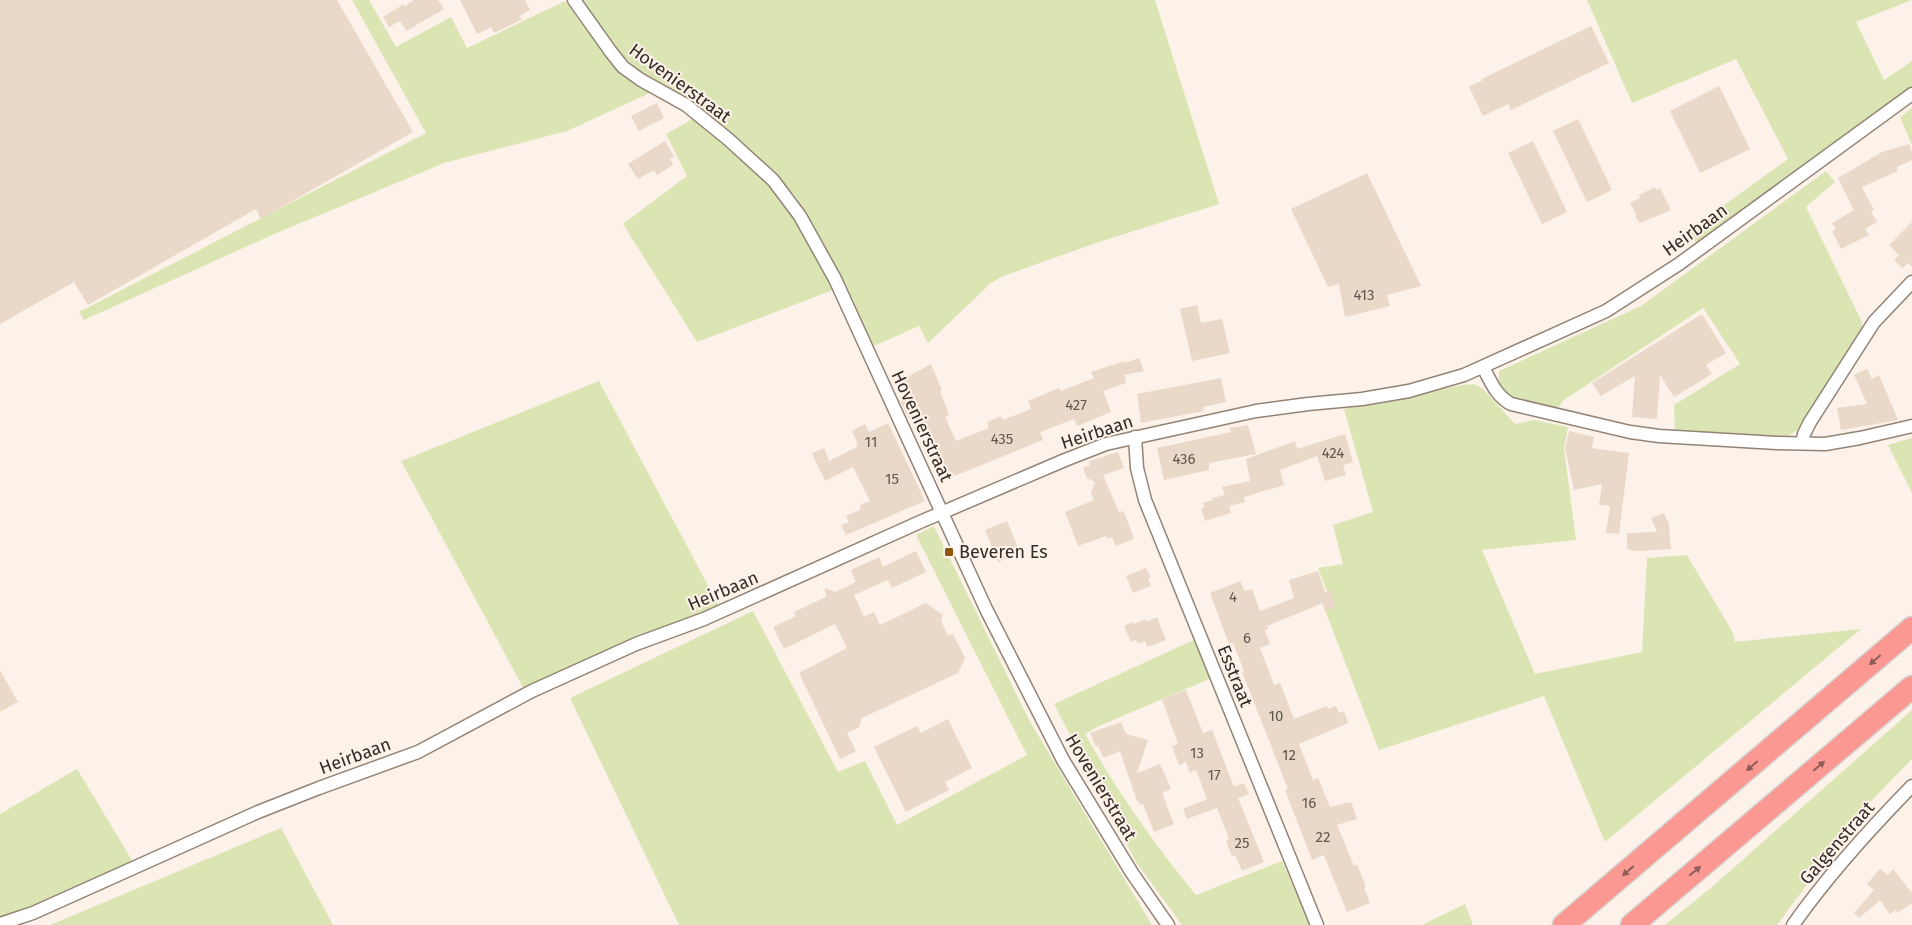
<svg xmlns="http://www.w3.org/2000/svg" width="1912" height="925" font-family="'Fira Sans',sans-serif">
  <rect width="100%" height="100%" fill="#fdf2e9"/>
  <g fill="#dbe5b4">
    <path d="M352 0H369L396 47 451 17 467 48 565 1 608 59 626 77 650 93 567 131 444 163 272 235 84 320 79 312 426 133Z"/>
    <path d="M581 0H1155L1219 204 1096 243 1003 276 991 283 928 343 919 326 874 346 818 233 796 197 764 163 697 105 636 68 616 49Z"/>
    <path d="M1587 0H1912L1856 22 1884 80 1912 61V86L1697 244 1688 231 1788 159 1736 59 1632 103Z"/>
    <path d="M1912 108V145L1900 117Z"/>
    <path d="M694 118 769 185 786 207 806 239 833 290 697 342 623 224 687 176 666 134Z"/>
    <path d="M1826 171 1835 182 1806 207 1861 320 1863 330 1809 420 1796 431 1784 438 1675 432 1674 405 1740 364 1703 308 1564 400 1556 410C1532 405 1495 403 1499 371L1641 306Z"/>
    <path d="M599 381 719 606 525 691 401 461Z"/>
    <path d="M1474 384 1483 389 1515 424 1534 420 1568 427 1564 449 1576 540 1482 550 1535 674 1642 652 1647 558 1687 555 1733 633 1735 642 1861 629 1605 842 1544 696 1379 750 1321 600 1329 596 1318 568 1343 564 1333 525 1373 512 1344 409 1463 385Z"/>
    <path d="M1912 438V493L1888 445Z"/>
    <path d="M934 526 1029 720 1152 925H679L570 698 753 611 838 772 865 761 897 825 1027 755 916 535Z"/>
    <path d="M1196 639 1212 678 1099 726 1085 734C1117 791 1155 845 1196 895L1282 861 1310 925H1182L1136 862 1054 704Z"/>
    <path d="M1912 710V759L1862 810 1777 925H1665L1713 886Z"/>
    <path d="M77 769 133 862 0 921V814Z"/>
    <path d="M281 828 333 925H50Z"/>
    <path d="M1465 904 1473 925H1422Z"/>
  </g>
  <g fill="#ead8c9">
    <path d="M0 0H337L413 132 261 219 256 209 88 305 74 282 0 324Z"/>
    <path d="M414 0H438L444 9 406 31 400 21 389 27 383 17 404 4 405 6Z"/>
    <path d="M460 0H525L530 10 520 16 521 20 494 33 491 27 477 34Z"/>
    <path d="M1591 26 1609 63 1511 110 1508 104 1483 116 1469 87 1483 80 1482 79Z"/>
    <path d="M1719 86 1750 149 1700 173 1670 111Z"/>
    <path d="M657 103 664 118 639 131 631 116Z"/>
    <path d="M1578 119 1612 190 1587 202 1553 131Z"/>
    <path d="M665 141 674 156 670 159 673 165 657 175 654 170 638 179 628 164Z"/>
    <path d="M1533 141 1567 212 1542 224 1508 153Z"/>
    <path d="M1909 144 1912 152V160L1897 167 1898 171 1862 187 1874 210 1871 212 1877 222 1865 229 1869 235 1841 249 1832 231 1836 229 1832 223 1854 210 1838 178 1882 152Z"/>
    <path d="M1367 173 1421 286 1387 295 1390 306 1345 317 1339 284 1328 287 1291 209Z"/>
    <path d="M1655 187 1656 190 1660 188 1671 210 1640 223 1635 216 1636 214 1630 203 1640 198 1639 195Z"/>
    <path d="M1912 222V267L1908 263 1902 268 1894 260 1899 255 1889 245Z"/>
    <path d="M1197 305 1201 323 1222 319 1230 353 1192 361 1180 309Z"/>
    <path d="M1702 314 1726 353 1706 365 1712 374 1674 397 1660 375 1657 419 1632 417 1635 376 1601 396 1592 383Z"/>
    <path d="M1139 358 1144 371 1124 375 1126 383 1103 391 1111 412 1077 426 1074 419 1040 432 1043 440 947 479 917 415 909 419 900 400 910 395 902 380 931 364 942 390 940 391 949 415 945 417 956 441 989 428 987 422 1001 416 1003 420 1031 409 1028 401 1059 388 1061 391 1094 378 1091 372 1124 361 1125 363Z"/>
    <path d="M1867 369 1872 379 1879 375 1898 420 1841 430 1837 408 1867 404 1854 375Z"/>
    <path d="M1221 378 1226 402 1203 407 1204 411 1141 423 1137 394Z"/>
    <path d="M888 423 925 501 846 535 841 525 849 522 846 516 861 509 860 505 870 501 853 467 825 481 812 453 824 448 829 461 857 447 856 445 858 444 852 431 865 424 869 432Z"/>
    <path d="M1248 425 1256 454 1209 463V470L1164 480 1157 448 1231 432 1230 428Z"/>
    <path d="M1569 431 1594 437 1592 448 1629 453 1619 534 1606 533 1610 506 1599 505 1602 484 1574 490 1565 448Z"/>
    <path d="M1345 434 1353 462 1343 465 1346 475 1325 481 1317 456 1280 470 1284 485 1244 497 1245 502 1229 506 1231 513 1205 521 1201 509 1204 508 1203 503 1213 500 1212 498 1225 495 1222 487 1250 481 1246 459 1295 441 1297 449Z"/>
    <path d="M1118 452 1124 468 1103 475 1119 512 1123 511 1126 517 1134 539 1116 546 1112 537 1107 539 1106 536 1078 546 1065 512 1094 500 1091 493 1095 482 1087 478 1083 468 1090 465 1089 461Z"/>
    <path d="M1664 513 1669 524 1671 549 1636 551 1627 549V533L1657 532 1651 518Z"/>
    <path d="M1007 521 1020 553 998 562 985 530Z"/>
    <path d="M916 551 926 572 892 588 888 580 854 595 864 617 874 612 880 625 926 603 943 615 941 621 948 636 953 634 965 658 958 673 862 718 859 727 847 733 856 751 840 759 799 673 847 648 835 624 784 649 773 627 796 616 794 612 826 597 825 588 835 592 856 582 851 570 879 557 883 567Z"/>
    <path d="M1146 568 1151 578 1148 579 1151 586 1133 593 1126 576Z"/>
    <path d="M1318 571 1325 592 1330 590 1336 607 1325 611 1323 603 1267 626 1268 629 1265 630 1270 644 1260 648 1274 685 1280 683 1294 719 1327 706 1328 709 1336 706 1339 713 1344 711 1348 723 1299 744 1313 780 1318 778 1330 807 1351 802 1357 819 1337 825 1354 866 1357 864 1366 887 1364 888 1370 903 1347 912 1324 855 1312 860 1285 790 1288 789 1242 672 1244 671 1233 643 1229 644 1210 593 1240 581 1245 591 1252 589 1260 611 1294 598 1289 580Z"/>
    <path d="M1157 617 1166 640 1147 647 1145 641 1138 644 1136 640 1131 642 1124 626 1132 622 1134 624 1145 619 1146 622Z"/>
    <path d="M0 670 18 702 0 712Z"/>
    <path d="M1186 690 1203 733 1212 730 1234 787 1244 783 1249 794 1238 798 1264 862 1242 871 1235 855 1232 856 1226 841 1229 839 1217 808 1187 819 1183 809 1207 799 1196 770 1190 773 1186 762 1179 765 1172 746 1178 744 1162 699Z"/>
    <path d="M948 719 972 768 945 782 949 790 906 812 874 747 917 726 921 733Z"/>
    <path d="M1121 722 1126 734 1148 740 1137 773 1160 764 1171 789 1162 793 1174 824 1154 832 1143 804 1140 805 1138 801H1137L1120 751 1104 758 1098 746 1096 747 1090 733Z"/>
    <path d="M1880 869 1888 875 1893 869 1912 893V903L1897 913 1896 910 1890 914 1880 900 1859 918 1854 913 1874 890 1867 884Z"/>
  </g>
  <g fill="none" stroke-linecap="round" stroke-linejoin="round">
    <defs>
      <g id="street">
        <path d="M574 0 611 52 623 67 641 80 686 105 728 139 773 180 800 216 835 279 986 609 1063 760 1132 873 1168 925"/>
        <path d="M1483 367C1491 382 1496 396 1511 404L1630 432 1659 436 1777 443 1825 444 1860 438 1912 426"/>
        <path d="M1135 437 1137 468 1145 500 1317 925"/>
        <path d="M1802 443 1804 434 1810 422 1874 322 1912 282"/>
        <path d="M0 924 33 913 258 812 319 788 418 752 532 691 636 644 704 619 920 522 1065 460 1106 444 1256 411 1308 404 1362 399 1409 391 1464 375 1606 311 1679 264 1912 94"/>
        <path d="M1793 925C1828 875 1869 830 1912 786"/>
      </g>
      <g id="highway">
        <path d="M1564 925 1912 628"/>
        <path d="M1632 925 1912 687"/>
      </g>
    </defs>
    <use href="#street" stroke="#938375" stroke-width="15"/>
    <use href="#highway" stroke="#d6d5d4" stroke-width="25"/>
    <use href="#street" stroke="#fff" stroke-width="12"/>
    <use href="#highway" stroke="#fb9892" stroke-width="22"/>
  </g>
  <defs><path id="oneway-solid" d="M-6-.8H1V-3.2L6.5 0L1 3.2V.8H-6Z" transform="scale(1.25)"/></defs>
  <g fill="#8d5d57">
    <use href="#oneway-solid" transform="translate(1875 660) rotate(139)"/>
    <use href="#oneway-solid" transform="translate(1752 766) rotate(139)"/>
    <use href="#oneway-solid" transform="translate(1819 766) rotate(-40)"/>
    <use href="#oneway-solid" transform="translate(1628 871) rotate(139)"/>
    <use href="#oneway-solid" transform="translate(1695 871) rotate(-40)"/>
  </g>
  <rect fill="#8f5710" stroke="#fdf2e9" stroke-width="2" x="944" y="547" width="10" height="10" rx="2.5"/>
  <g text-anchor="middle" stroke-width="4" stroke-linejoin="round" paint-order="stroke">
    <g font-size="15" fill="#61574f">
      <text x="1364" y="300">413</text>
      <text x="1076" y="410">427</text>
      <text x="1002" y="444">435</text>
      <text x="871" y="447">11</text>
      <text x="1333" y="458">424</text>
      <text x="1184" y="464">436</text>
      <text x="892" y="484">15</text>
      <text x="1233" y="602">4</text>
      <text x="1247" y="643">6</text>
      <text x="1276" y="721">10</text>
      <text x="1197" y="758">13</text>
      <text x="1289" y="760">12</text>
      <text x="1214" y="780">17</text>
      <text x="1309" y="808">16</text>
      <text x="1323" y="842">22</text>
      <text x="1242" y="848">25</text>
    </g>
    <g font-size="18" fill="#332c26" stroke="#fdf2e9">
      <text transform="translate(680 83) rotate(36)" y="6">Hovenierstraat</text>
      <text transform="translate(1695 230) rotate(-36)" y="6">Heirbaan</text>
      <text transform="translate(922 426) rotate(65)" y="6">Hovenierstraat</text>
      <text transform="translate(1097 432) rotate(-18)" y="6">Heirbaan</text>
      <text transform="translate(723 591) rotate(-23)" y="6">Heirbaan</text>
      <text transform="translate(1235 676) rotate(68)" y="6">Esstraat</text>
      <text transform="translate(355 756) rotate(-20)" y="6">Heirbaan</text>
      <text transform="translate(1101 787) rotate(59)" y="6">Hovenierstraat</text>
      <text transform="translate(1837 843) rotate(-49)" y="6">Galgenstraat</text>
    </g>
    <g font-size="18" fill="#332c26" stroke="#fdf2e9" text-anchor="start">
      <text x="959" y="558">Beveren Es</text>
    </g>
  </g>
</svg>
